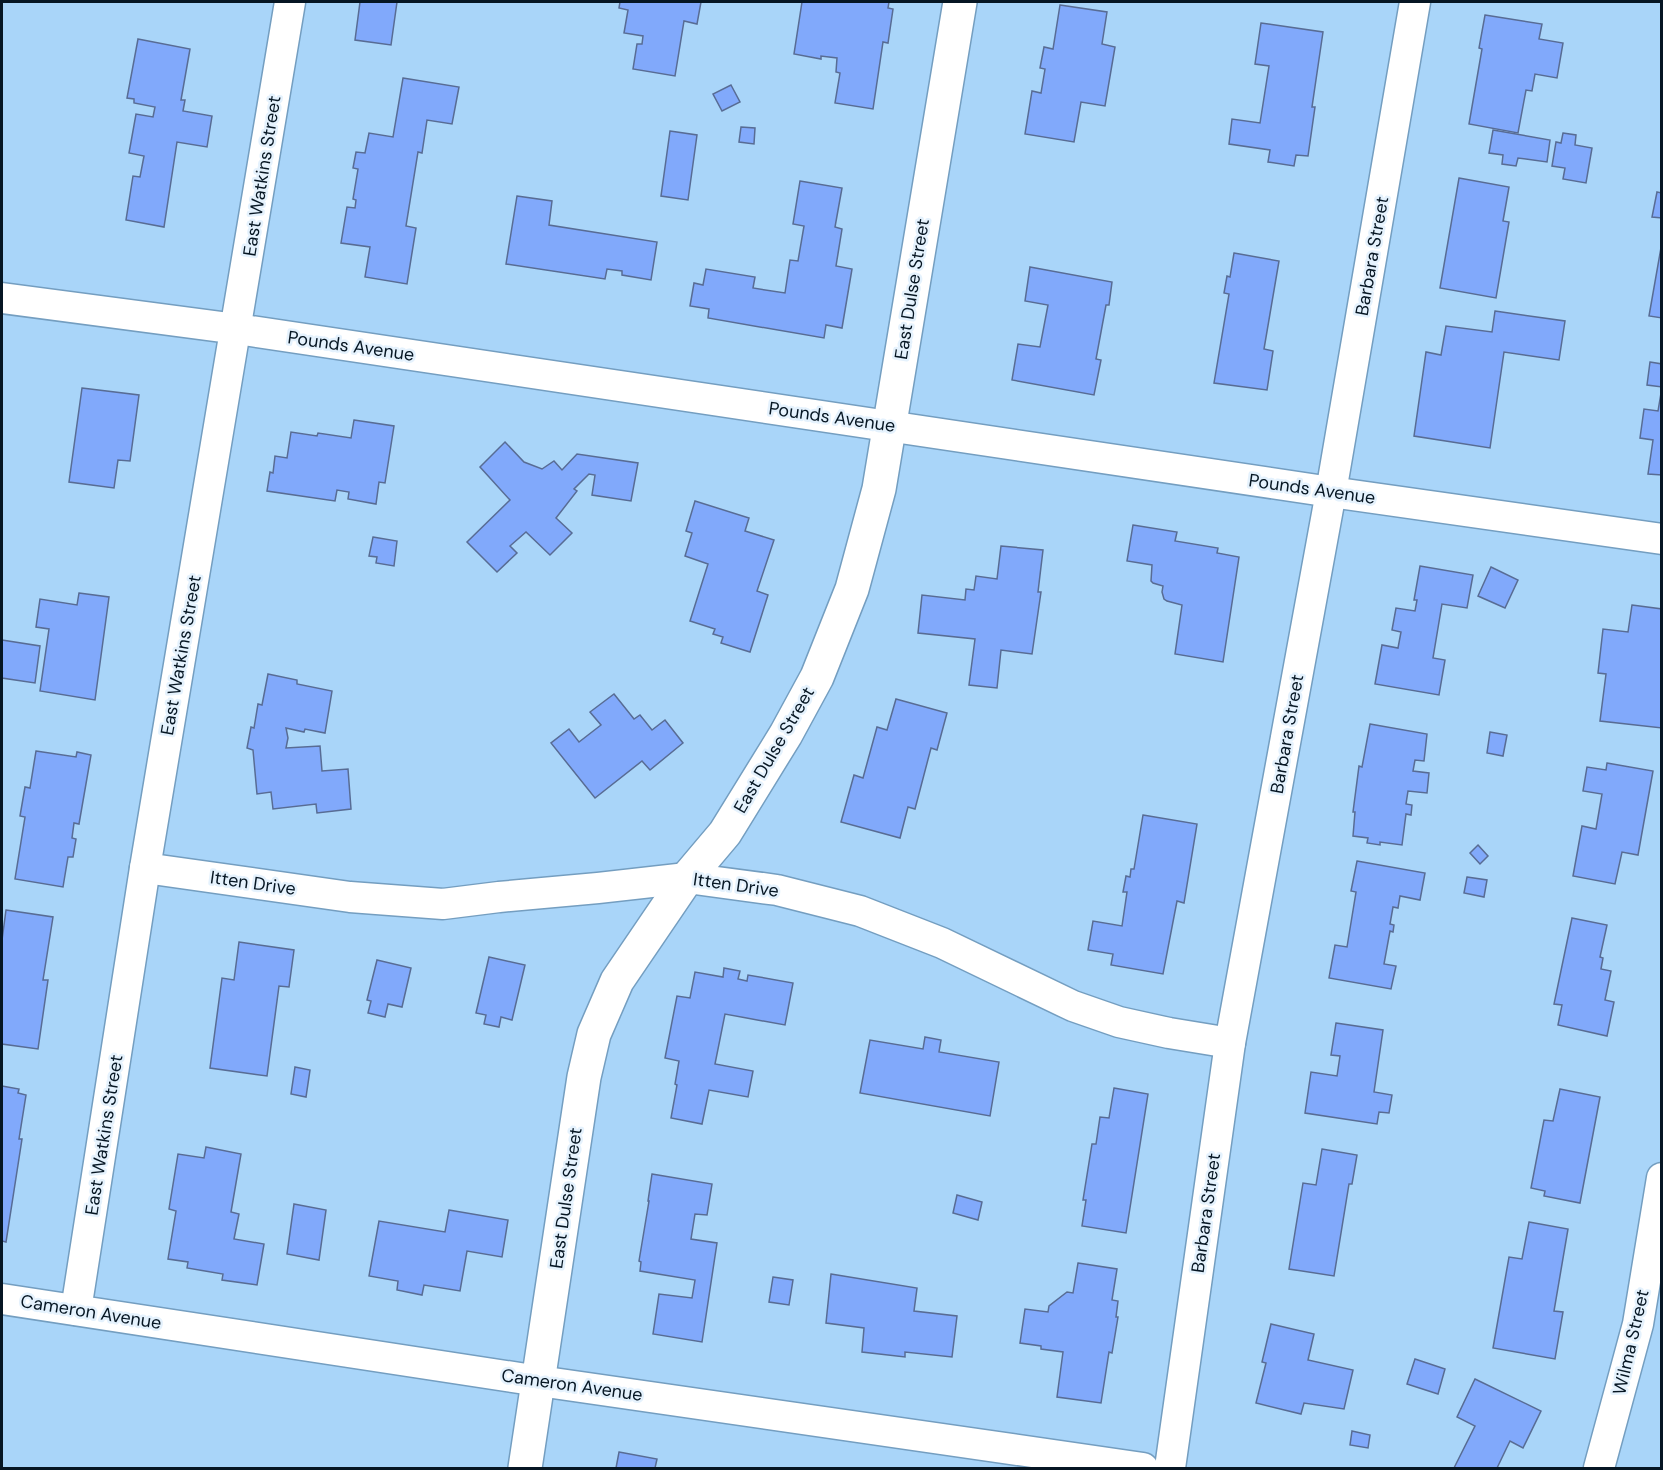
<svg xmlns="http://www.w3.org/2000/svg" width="1663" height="1470" font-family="'DM Sans',sans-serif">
  <rect width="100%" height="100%" fill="#a9d5f9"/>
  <g fill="#81a9fb" stroke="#586c94" stroke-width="1.5">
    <path d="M360 2H397L391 45 355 40Z"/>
    <path d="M620 2H701L697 24 684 21 675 76 633 69 637 44H642L643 36 624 33 628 10 619 8Z"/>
    <path d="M802 2H889L888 8 893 9 888 43 883 42 873 109 835 103 840 73 836 72 837 58 821 56V59L794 54Z"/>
    <path d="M1060 5 1107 12 1102 44 1115 47 1105 106 1081 102 1074 142 1025 134 1032 91 1041 93 1045 69 1040 68 1044 47 1053 49Z"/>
    <path d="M1485 15 1542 24 1539 39 1563 43 1557 78 1535 74 1532 91 1526 90 1518 133 1469 124 1482 49 1479 48Z"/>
    <path d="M1261 23 1323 32 1312 107H1315L1308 156 1296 155 1294 166 1268 162 1270 150 1229 144 1232 119 1260 123 1269 66 1255 64Z"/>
    <path d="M138 39 190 49 181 100H185L183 111 212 116 207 147 177 142 164 227 126 220 133 176 140 177 144 156 129 153 136 114 153 117 155 107 134 103V99L127 98Z"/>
    <path d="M403 78 459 87 452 124 427 120 422 153 418 152 406 226 416 228 407 284 365 277 370 247 341 243 347 207 355 208 356 200 353 199 358 169 353 168 356 152 365 153 369 133 393 137Z"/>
    <path d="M731 85 740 102 722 111 713 94Z"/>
    <path d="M741 127 755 128 754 144 739 142Z"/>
    <path d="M1493 130 1550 140 1547 162 1518 158 1516 166 1502 164 1503 155 1489 153Z"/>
    <path d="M670 131 697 135 688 200 661 196Z"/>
    <path d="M1563 133 1576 135 1575 145 1592 148 1586 183 1563 179 1565 168 1552 166 1556 142 1561 143Z"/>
    <path d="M1459 178 1509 187 1503 221 1509 222 1496 298 1440 288Z"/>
    <path d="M800 181 842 188 835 227 842 229 836 266 852 269 842 328 826 325 824 338 708 318 709 309 690 306 694 283 703 285 706 269 755 277 753 288 785 293 790 260 798 261 804 226 793 224Z"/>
    <path d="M1657 192 1662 193V218L1652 217Z"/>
    <path d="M517 196 552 201 549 225 657 242 651 280 622 275V271L607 269 605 279 506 264Z"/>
    <path d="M1662 242V318L1649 316Z"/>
    <path d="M1234 253 1279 261 1264 349 1273 351 1267 390 1214 383 1229 294 1224 293 1227 276 1230 277Z"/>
    <path d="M1030 267 1112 282 1109 305H1106L1096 359 1101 360 1094 395 1012 380 1018 344 1040 347 1048 305 1025 301Z"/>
    <path d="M1495 311 1565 321 1559 360 1504 352 1490 448 1414 436 1426 352 1441 355 1446 326 1492 332Z"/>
    <path d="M1650 362 1662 364V387L1647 385Z"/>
    <path d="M1662 387V475L1648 474 1653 440 1640 438 1644 409 1658 411Z"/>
    <path d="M82 388 139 395 130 461 118 460 114 488 69 482Z"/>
    <path d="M354 420 394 426 385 483 379 482 376 504 348 499 349 492 337 490 335 501 267 491 270 472 273 473 275 456 287 458 291 432 317 436 318 433 351 438Z"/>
    <path d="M505 442 524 462 542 469 554 461 562 470 577 454 638 463 631 501 592 495 595 475 589 474 574 489 577 491 556 518 572 533 550 555 526 532 510 546 517 553 497 572 467 542 510 500 480 467Z"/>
    <path d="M695 501 749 518 745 531 774 540 757 591 768 595 750 652 721 643 723 637 713 634 715 629 690 621 708 564 685 556 692 533 686 531Z"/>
    <path d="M1133 525 1177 532 1175 541 1218 548 1217 553 1239 557 1223 662 1175 654 1182 605 1167 601 1164 599 1162 592 1163 586 1153 583 1151 581 1152 565 1127 561Z"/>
    <path d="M373 537 397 541 394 566 376 563 377 557 369 556Z"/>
    <path d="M1001 546 1043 550 1038 592H1041L1032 654 1001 650 997 688 969 685 975 639 918 633 922 595 965 600 966 589 974 590 976 576 997 579Z"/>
    <path d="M1420 566 1473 575 1467 608 1442 604 1433 658 1445 660 1439 695 1375 684 1382 645 1398 648 1401 632 1392 630 1396 608 1415 611 1417 600H1414Z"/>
    <path d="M1491 567 1518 580 1505 608 1478 596Z"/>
    <path d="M79 593 109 597 95 700 40 691 49 629 36 627 40 599 77 605Z"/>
    <path d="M1632 605 1662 609V728L1600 721 1606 674 1598 673 1603 629 1628 632Z"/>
    <path d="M2 640 40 646 35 683 2 678Z"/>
    <path d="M268 674 297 680V684L332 691 325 733 305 729 304 732 286 728 288 738 286 748 320 746 322 771 348 769 351 809 317 813 316 804 273 809 271 792 257 794 253 750 247 748 251 727 254 728 258 704 262 705Z"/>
    <path d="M614 694 634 719 640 715 652 730 665 720 683 743 650 770 642 761 595 798 551 743 569 729 579 742 601 725 590 712Z"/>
    <path d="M896 699 947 713 937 750 931 748 915 809 908 807 900 838 841 822 854 775 863 778 877 727 887 730Z"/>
    <path d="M1370 724 1427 734 1424 761 1415 760 1413 771 1429 773 1427 793 1408 791 1406 804 1412 805 1411 815 1406 814 1402 845 1380 842V845L1367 843 1368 838 1353 836 1355 812H1353L1359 766 1362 767Z"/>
    <path d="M1490 732 1507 735 1503 756 1487 753Z"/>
    <path d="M36 751 76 757 77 752 91 755 79 824 74 823 72 838 76 839 73 857H68L63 887 15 879 25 817 20 816 25 787 30 788Z"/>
    <path d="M1607 763 1653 771 1638 855 1622 852 1615 884 1573 876 1582 826 1596 829 1602 794 1583 791 1587 767 1606 770Z"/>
    <path d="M1143 815 1197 824 1184 903 1177 901 1163 974 1111 965 1113 954 1088 950 1093 921 1122 926 1127 892H1123L1126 876 1130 877 1131 869H1134Z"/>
    <path d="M1478 845 1488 856 1480 864 1470 853Z"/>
    <path d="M1357 861 1425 873 1420 900 1400 896 1398 908 1393 907 1390 924 1394 925 1393 932 1390 931 1384 964 1396 966 1391 989 1329 978 1335 945 1347 947 1356 892 1351 891Z"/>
    <path d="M1467 877 1487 880 1484 897 1464 893Z"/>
    <path d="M6 910 53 917 43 980H48L38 1049 2 1044V940Z"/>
    <path d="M1572 918 1607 925 1600 957 1603 958 1601 969 1611 971 1605 1000 1614 1002 1607 1036 1558 1025 1562 1005 1554 1004Z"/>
    <path d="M239 942 294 950 289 987 279 986 267 1076 210 1068 222 978 234 980Z"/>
    <path d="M489 957 525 965 512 1020 501 1017 499 1027 484 1024 486 1015 476 1013Z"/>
    <path d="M377 960 411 968 402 1007 388 1004 385 1017 368 1013 371 1001 367 1000Z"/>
    <path d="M724 968 740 971 738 979 747 981 748 975 793 983 785 1025 725 1014 715 1064 753 1071 748 1097 709 1090 702 1124 671 1118 677 1085 675 1084 679 1061 665 1058 677 996 690 998 695 972 723 977Z"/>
    <path d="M1336 1023 1383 1030 1374 1092 1392 1095 1389 1113 1379 1112 1377 1124 1305 1113 1311 1072 1337 1076 1340 1056 1331 1055Z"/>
    <path d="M925 1037 941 1040 939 1052 999 1062 990 1116 860 1093 870 1040 923 1049Z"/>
    <path d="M295 1067 310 1070 306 1097 291 1094Z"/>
    <path d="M2 1086 19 1089 18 1093 26 1095 19 1139H22L6 1242 2 1241Z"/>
    <path d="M1114 1088 1148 1094 1126 1233 1082 1226 1086 1200H1083L1092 1144H1096L1100 1117 1109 1118Z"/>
    <path d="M1560 1089 1600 1097 1580 1203 1544 1196 1545 1191 1531 1188 1544 1120 1553 1121Z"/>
    <path d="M206 1147 241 1154 231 1212 239 1214 234 1239 264 1244 257 1285 222 1280 223 1274 187 1268 188 1262 168 1259 176 1211 169 1209 178 1154 204 1158Z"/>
    <path d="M1322 1149 1357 1155 1352 1184H1349L1334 1276 1289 1269 1303 1183 1316 1185Z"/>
    <path d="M652 1174 712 1184 707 1215 695 1214 691 1239 717 1243 702 1342 653 1334 659 1294 692 1298 695 1280 640 1271 641 1262 639 1261 649 1201H648Z"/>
    <path d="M957 1195 982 1202 978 1220 953 1213Z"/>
    <path d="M294 1204 326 1210 319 1260 287 1254Z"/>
    <path d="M449 1210 508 1220 502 1257 467 1251 460 1291 424 1285 422 1295 397 1290 398 1281 369 1276 379 1221 445 1232Z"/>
    <path d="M1529 1222 1568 1229 1554 1311 1563 1312 1555 1359 1493 1348 1509 1257 1522 1259Z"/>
    <path d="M1078 1263 1117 1269 1112 1300 1118 1301 1116 1317H1118L1112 1353 1109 1352 1101 1403 1057 1397 1063 1352 1041 1349V1346L1020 1343 1025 1309 1048 1312 1049 1306 1067 1292 1073 1293Z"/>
    <path d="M831 1274 917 1288 914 1311 957 1316 952 1357 905 1352V1357L862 1352 864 1328 826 1323Z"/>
    <path d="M773 1277 793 1280 789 1305 769 1302Z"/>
    <path d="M1271 1324 1314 1334 1308 1360 1353 1370 1344 1409 1304 1403 1301 1414 1256 1403 1266 1363 1262 1362Z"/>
    <path d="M1415 1359 1445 1369 1438 1394 1407 1384Z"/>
    <path d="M1475 1379 1541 1411 1523 1448 1510 1441 1497 1468H1454L1475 1426 1457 1417Z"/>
    <path d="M1352 1431 1370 1435 1368 1448 1350 1445Z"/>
    <path d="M619 1452 657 1459 655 1468H616Z"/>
  </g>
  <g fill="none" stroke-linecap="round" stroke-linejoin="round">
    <defs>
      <g id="street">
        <path d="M2 298 237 329 1331 492 1662 539"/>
        <path d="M145 868 350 897 443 904 499 897 598 888 687 878 777 890 860 911 942 943 1073 1006 1119 1022 1169 1033 1230 1043"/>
        <path d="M2 1299 539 1381 1143 1468"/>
        <path d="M76 1310 145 868 290 2"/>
        <path d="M1170 1468 1230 1043 1331 492 1415 2"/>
        <path d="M1599 1468 1638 1324 1662 1178"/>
      </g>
      <path id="secondary" d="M525 1468 584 1077 594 1034 617 981 687 878 725 833 786 734 817 677 852 589 879 489 960 2"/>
    </defs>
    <use href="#street" stroke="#749ec0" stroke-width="33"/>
    <use href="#secondary" stroke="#749ec0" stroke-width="36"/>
    <use href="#street" stroke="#fff" stroke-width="30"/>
    <use href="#secondary" stroke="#fff" stroke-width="33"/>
  </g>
  <g text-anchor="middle" stroke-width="5" stroke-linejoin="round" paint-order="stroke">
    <g font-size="18" fill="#061623" stroke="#e5f2fd">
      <text transform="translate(262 176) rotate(-81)" y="6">East Watkins Street</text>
      <text transform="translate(1372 256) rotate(-80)" y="6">Barbara Street</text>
      <text transform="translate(912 289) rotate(-81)" y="6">East Dulse Street</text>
      <text transform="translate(351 346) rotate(8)" y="6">Pounds Avenue</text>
      <text transform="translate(832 417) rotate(8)" y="6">Pounds Avenue</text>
      <text transform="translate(1312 489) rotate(8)" y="6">Pounds Avenue</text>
      <text transform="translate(181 655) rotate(-80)" y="6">East Watkins Street</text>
      <text transform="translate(1287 734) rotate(-80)" y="6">Barbara Street</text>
      <text transform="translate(774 750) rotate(-60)" y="6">East Dulse Street</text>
      <text transform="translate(253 883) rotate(8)" y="6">Itten Drive</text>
      <text transform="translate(736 885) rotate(8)" y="6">Itten Drive</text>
      <text transform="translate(104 1135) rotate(-81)" y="6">East Watkins Street</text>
      <text transform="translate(566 1198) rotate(-82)" y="6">East Dulse Street</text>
      <text transform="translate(1206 1213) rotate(-82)" y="6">Barbara Street</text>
      <text transform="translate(91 1312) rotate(9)" y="6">Cameron Avenue</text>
      <text transform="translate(1631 1342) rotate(-77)" y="6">Wilma Street</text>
      <text transform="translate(572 1385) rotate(8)" y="6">Cameron Avenue</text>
    </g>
  </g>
  <rect width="1663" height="1470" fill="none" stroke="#061623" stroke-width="6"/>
</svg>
